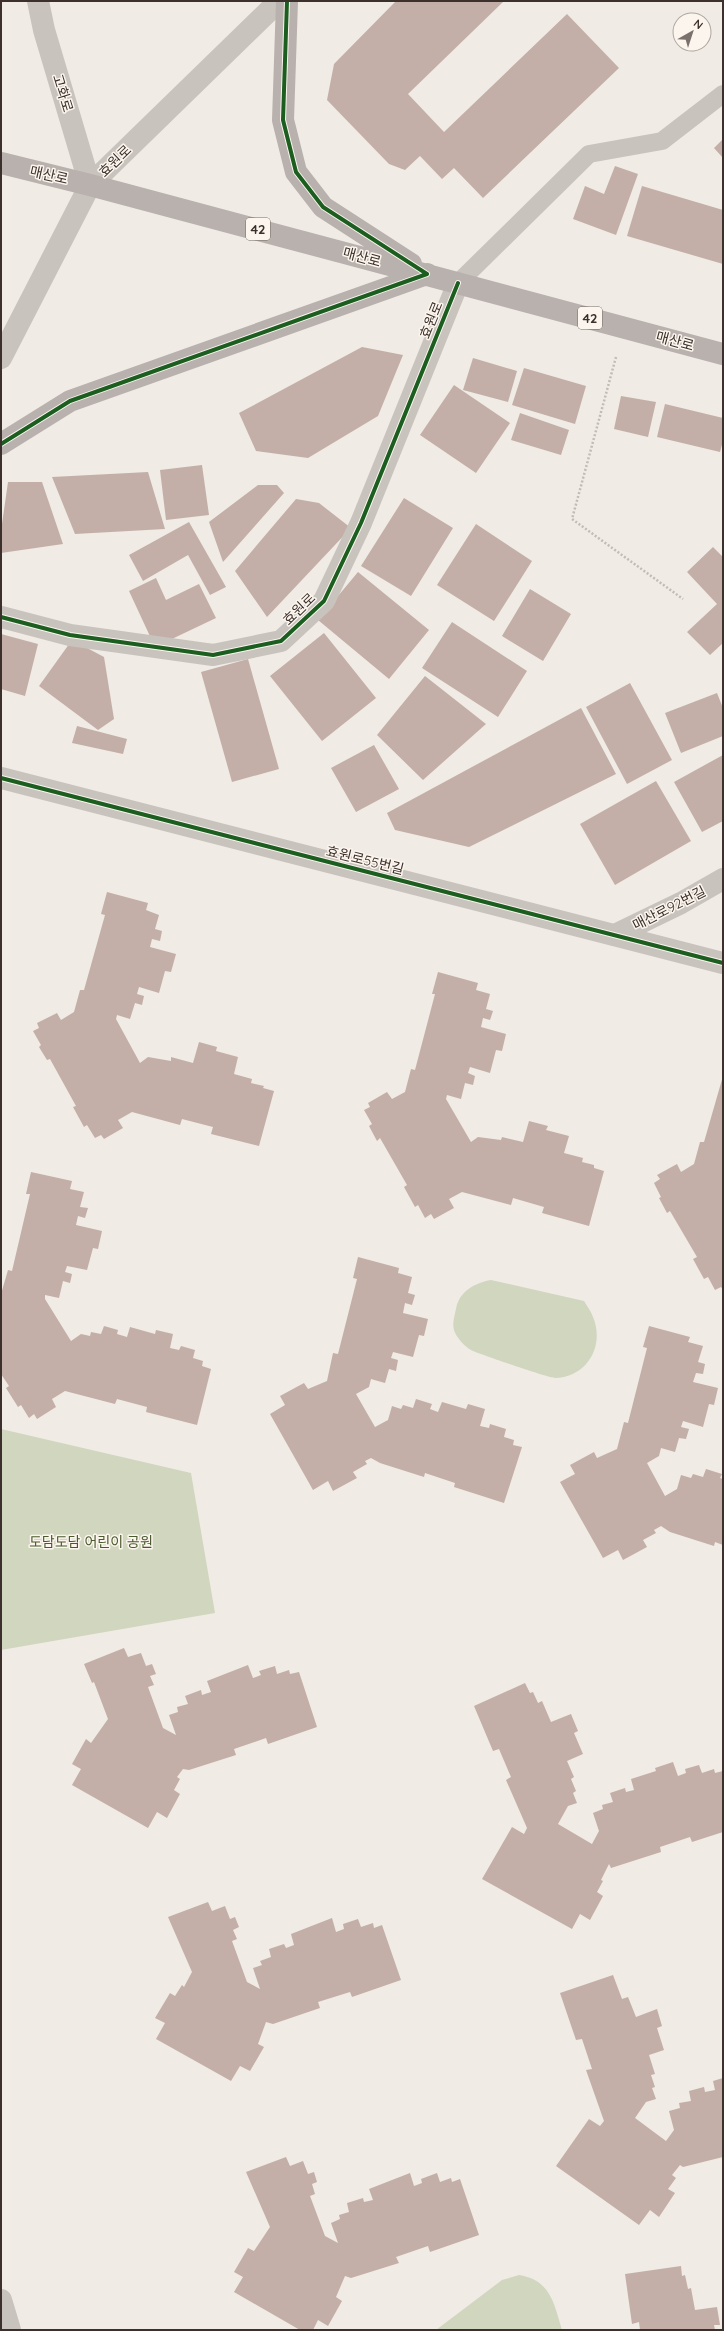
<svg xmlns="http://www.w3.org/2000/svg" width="724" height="2331" viewBox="0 0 724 2331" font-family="Quicksand,'Noto Sans KR',sans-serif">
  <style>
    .green { fill: #d1d6bf }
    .building { fill: #c3afa7 }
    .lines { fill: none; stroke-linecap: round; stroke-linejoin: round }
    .path { stroke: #c2bbb6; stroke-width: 2.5; stroke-dasharray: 2 2; stroke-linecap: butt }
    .service { stroke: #c9c3be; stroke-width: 18 }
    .minor { stroke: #c9c3be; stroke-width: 22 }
    .tertiary { stroke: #c9c3be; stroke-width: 22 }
    .primary { stroke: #b8b1ad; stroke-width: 22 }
    .cycleway-casing { stroke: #fbf5ee; stroke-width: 6 }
    .cycleway { stroke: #1b5e20; stroke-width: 4 }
    .labels { text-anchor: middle; stroke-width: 3; stroke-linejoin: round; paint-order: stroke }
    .shield { fill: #fbf5ee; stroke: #756b66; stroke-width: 1 }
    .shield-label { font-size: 13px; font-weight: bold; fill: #3b302b }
    .street-label { font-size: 14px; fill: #3b302b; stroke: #fbf5ee }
    .park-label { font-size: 14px; fill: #4a5a2e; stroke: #fbf5ee }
  </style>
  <rect width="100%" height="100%" fill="#f0ebe5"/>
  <path class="green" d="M491 1280 584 1301C587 1306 591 1311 593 1317 605 1346 587 1377 555 1378 549 1378 479 1354 471 1350 465 1347 456 1337 454 1330 452 1324 455 1314 456 1309 459 1291 475 1283 491 1280Z
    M1 1429 191 1473 215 1613 1 1650Z
    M519 2275C551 2280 554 2304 562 2330H436L502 2280Z"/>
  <path class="building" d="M396 1H504L408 94 444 132 567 14 619 68 483 198 454 168 442 179 420 156 405 170 389 164 327 100 334 64Z
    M723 139V158L714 148Z
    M615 166 638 174 616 235 573 219 585 186 604 194Z
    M642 186 723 210V264L627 236Z
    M362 347 403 355 378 416 308 458 256 451 239 413Z
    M473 358 517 371 508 402 463 390Z
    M524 368 586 386 575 424 512 405Z
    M454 385 510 423 476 473 420 435Z
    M621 396 656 402 648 437 614 429Z
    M665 404 723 418V441L720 452 657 437Z
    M520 413 569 430 561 455 511 440Z
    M202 465 209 515 166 520 160 470Z
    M148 472 165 529 75 534 52 477Z
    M8 482H42L63 544 1 553V531Z
    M258 485H277L284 493 223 562 209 522Z
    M404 498 453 528 411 596 361 566Z
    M296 499 319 503 351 528 267 617 235 571Z
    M189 522 226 587 210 595 188 555 143 581 129 555Z
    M476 524 532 561 494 621 437 585Z
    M713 547 723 557V643L710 655 687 632 717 604 687 572Z
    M358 572 429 630 389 679 318 620Z
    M156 578 166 600 199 584 216 618 155 647 129 591Z
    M530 589 571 614 543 661 502 636Z
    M452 622 527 671 498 717 422 668Z
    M324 633 376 698 322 741 270 676Z
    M1 634 38 644 25 696 1 689Z
    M72 640 104 657 114 719 98 730 39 686Z
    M248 659 279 769 232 782 201 672Z
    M425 676 486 724 423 780 377 735Z
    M630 683 672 760 627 784 586 707Z
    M717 693 723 708V736L681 753 665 713Z
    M581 708 616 774 469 847 395 830 387 813Z
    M77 726 127 739 123 754 72 743Z
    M374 745 399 789 356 812 331 768Z
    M723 755V821L702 832 674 782Z
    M656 781 691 841 615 885 580 824Z
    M107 892 148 903 146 910 159 915 155 929 162 931 160 941 152 939 150 947 176 954 171 972 165 971 159 993 139 987 137 994 144 996 142 1005 135 1003 130 1019 117 1015 116 1019 140 1063 148 1057 171 1061V1057L193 1063 199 1042 217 1047 216 1051 238 1057 234 1074 252 1079 251 1083 264 1086 263 1088 274 1091 259 1146 211 1134 213 1127 182 1119 180 1125 132 1112 118 1120 123 1128 104 1139 101 1135 95 1138 87 1125 84 1127 73 1107 76 1106 50 1059 47 1060 39 1047 41 1045 33 1031 39 1028 37 1023 57 1013 61 1020 74 1012 80 990H84L105 915 101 914Z
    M438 972 478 983 476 990 490 994 486 1009 493 1011 490 1020 483 1018 481 1027 506 1034 502 1051 496 1050 490 1073 470 1067 468 1073 475 1076 473 1085 465 1083 461 1099 447 1095 446 1099 471 1142 478 1137 501 1140 502 1137 523 1142 529 1121 548 1126 546 1130 569 1136 564 1153 583 1158 582 1162 594 1165V1168L604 1171 589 1226 542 1213 544 1207 513 1198 511 1205 462 1192 449 1199 454 1208 434 1219 431 1214 425 1218 418 1205 415 1207 404 1187 407 1185 380 1138 377 1141 369 1126 372 1124 364 1110 370 1107 368 1103 387 1092 392 1099 405 1092 411 1069 415 1070 435 994H432Z
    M723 1076V1290L721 1287 715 1290 708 1277 704 1279 693 1259 697 1257 670 1211 667 1213 659 1198 661 1197 654 1183 660 1179 657 1175 677 1164 681 1172 694 1164 700 1142H704Z
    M31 1172 72 1181 70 1189 84 1192 80 1207 88 1208 85 1218 78 1216 76 1225 102 1231 98 1249 93 1248 87 1270 67 1266 65 1272 72 1274 70 1283 63 1281 59 1298 45 1295V1299L71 1341 81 1334 90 1336 91 1332 101 1334 104 1326 118 1330 117 1334 127 1337 130 1327 155 1334 156 1330 173 1334 170 1348 179 1350 181 1346 195 1350 193 1358 203 1361 202 1366 211 1369 197 1425 146 1412 147 1407 117 1399 115 1404 65 1391 52 1399 56 1407 37 1419 34 1414 29 1418 21 1405 18 1407 6 1388 9 1386 1 1374V1294L8 1270 12 1271 30 1194H26Z
    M358 1257 399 1268 398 1273 412 1277 408 1293 415 1295 412 1305 405 1303 403 1313 428 1319 424 1336 419 1335 413 1357 393 1352 391 1358 398 1360 396 1371 389 1369 385 1383 371 1379 369 1387 356 1394 375 1427 388 1420 392 1406 401 1409 403 1405 413 1408 416 1399 432 1404 430 1409 438 1412 442 1402 466 1409 468 1404 485 1409 480 1426 489 1428 490 1424 506 1429 504 1437 514 1440 513 1445 522 1447 504 1503 454 1487 455 1483 425 1473 424 1477 380 1463 371 1458 365 1461 367 1464 353 1472 357 1478 333 1491 328 1481 313 1490 270 1414 285 1405 280 1396 304 1383 308 1389 327 1381 333 1353 338 1354 357 1279 353 1278Z
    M649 1326 690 1337 688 1342 703 1346 698 1362 705 1364 703 1374 696 1373 693 1382 718 1388 714 1405 709 1404 703 1427 683 1421 681 1427 689 1429 686 1439 679 1438 675 1452 661 1448 659 1456 647 1463 665 1496 677 1489 681 1475 691 1478 693 1474 703 1477 706 1469 722 1474 720 1478 723 1479V1545L715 1542 714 1546 670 1532 661 1526 654 1530 656 1533 643 1540 647 1547 623 1560 618 1550 603 1558 560 1482 575 1474 570 1465 594 1452 597 1458 617 1449 624 1422 628 1423 647 1348 643 1347Z
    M124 1648 128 1657 141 1653 146 1666 152 1664 156 1674 150 1676 154 1685 148 1687 163 1728 176 1735 169 1715 178 1712 177 1707 188 1704 185 1696 201 1690 202 1695 211 1692 207 1681 248 1665 253 1678 261 1675 259 1671 275 1666 277 1674 289 1670 290 1674 299 1672 317 1727 268 1744 266 1738 234 1749 236 1755 189 1770 183 1769 177 1777 180 1779 174 1790 180 1794 167 1818 157 1812 148 1828 72 1785 81 1769 72 1764 86 1739 91 1743 108 1719 94 1682 92 1683 84 1664Z
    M525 1683 530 1693 533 1692 538 1703 542 1701 551 1722 571 1714 578 1731 574 1733 583 1754 567 1761 574 1777 571 1779 576 1791 573 1793 577 1803 568 1806 558 1824 592 1844 599 1831 593 1813 603 1809 602 1805 613 1802 610 1793 625 1788 626 1792 634 1790 631 1779 656 1771 655 1768 673 1762 678 1776 686 1773 685 1769 699 1765 702 1773 714 1769 715 1773 723 1771V1832L692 1842 690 1837 660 1847 661 1852 611 1868 609 1864 601 1880 603 1881 597 1892 603 1896 590 1920 580 1914 572 1929 482 1879 512 1827 524 1834 527 1828 506 1780 511 1777 499 1749 493 1751 474 1706Z
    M208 1902 212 1911 225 1906 230 1919 235 1917 239 1927 233 1930 237 1939 232 1941 247 1982 260 1989 253 1968 262 1965 260 1961 271 1957 269 1949 284 1944 286 1948 294 1945 291 1934 332 1918 336 1932 344 1929 343 1924 358 1919 361 1927 373 1923 374 1928 382 1925 401 1980 352 1997 350 1992 318 2002 320 2008 273 2024 266 2022 258 2044 264 2047 250 2071 240 2066 231 2081 156 2039 165 2023 155 2018 170 1993 175 1996 182 1985 184 1987 192 1972 168 1917Z
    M613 1975 622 1999 628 1997 636 2017 657 2009 662 2026 657 2028 664 2050 649 2055 655 2074 651 2075 655 2087 652 2088 656 2099 646 2102 635 2118 666 2141 674 2130 669 2111 680 2108 679 2103 691 2101 689 2091 704 2087 705 2092 715 2090 713 2081 723 2078V2157L683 2167 680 2165 672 2175 676 2178 668 2189 675 2193 659 2217 650 2210 639 2225 556 2166 589 2119 600 2126 604 2121 586 2070 592 2069 582 2039 576 2040 560 1993Z
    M286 2157 290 2166 303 2161 308 2174 314 2172 317 2182 312 2184 315 2194 310 2196 325 2236 338 2243 331 2223 340 2219 339 2215 349 2212 347 2203 363 2198 364 2202 373 2200 369 2189 410 2173 414 2186 422 2183 421 2179 437 2173 440 2182 451 2178 452 2182 460 2179 479 2235 430 2252 428 2246 396 2257 399 2263 351 2278 345 2276 336 2297 342 2301 328 2326 318 2320 313 2330H300L234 2292 243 2277 234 2272 248 2248 254 2251 270 2227 246 2172Z
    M681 2266 682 2276 685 2275 688 2289 691 2288 695 2310 717 2307 720 2325H714L715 2330H640L639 2322 632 2324 625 2274Z"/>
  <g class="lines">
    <path class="path" d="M616 357 572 519 683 599"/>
    <path class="service" d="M458 283 589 154 662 141 723 94"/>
    <path class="minor" d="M1 617 70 635 213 655 281 641 324 601 361 523 458 283
      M615 935 681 903 723 879"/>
    <path class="tertiary" d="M38 1 44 30 90 185
      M1 358 90 185 279 1
      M1 778 723 963
      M1 2300 10 2330"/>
    <path class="primary" d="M287 1 283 120 296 172 323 207 411 264
      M1 163 90 185 723 354
      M1 444 70 401 427 274"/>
    <defs>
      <path id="cycleway" d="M287 1 283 120 296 172 323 207 427 274
        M1 444 70 401 427 274
        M1 617 70 635 213 655 281 641 324 601 361 523 458 283
        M1 778 723 963"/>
    </defs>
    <use href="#cycleway" class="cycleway-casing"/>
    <use href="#cycleway" class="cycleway"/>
  </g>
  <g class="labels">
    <g class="shield">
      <rect x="246" y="218" width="24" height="22" rx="3"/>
      <rect x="578" y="307" width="24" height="22" rx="3"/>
    </g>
    <g class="shield-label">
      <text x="258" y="234">42</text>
      <text x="590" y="323">42</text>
    </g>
    <g class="street-label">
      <text transform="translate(63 93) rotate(73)" y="5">고화로</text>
      <text transform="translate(115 161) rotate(-44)" y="5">효원로</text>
      <text transform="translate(49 175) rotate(13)" y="5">매산로</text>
      <text transform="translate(362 257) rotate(15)" y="5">매산로</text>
      <text transform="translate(431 320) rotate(-68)" y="5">효원로</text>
      <text transform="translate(675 341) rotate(15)" y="5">매산로</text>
      <text transform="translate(299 609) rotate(-44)" y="5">효원로</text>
      <text transform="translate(365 860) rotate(14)" y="5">효원로55번길</text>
      <text transform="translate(669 908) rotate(-27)" y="5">매산로92번길</text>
    </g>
    <g class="park-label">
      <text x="91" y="1547">도담도담 어린이 공원</text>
    </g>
  </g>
  <rect width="724" height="2331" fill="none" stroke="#3b302b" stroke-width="4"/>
  <g transform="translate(692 32) rotate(39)"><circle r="19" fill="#fbf5ee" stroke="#aea6a0"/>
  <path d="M0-3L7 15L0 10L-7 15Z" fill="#7a716c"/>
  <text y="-6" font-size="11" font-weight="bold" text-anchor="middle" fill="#3b302b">N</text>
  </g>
</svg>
